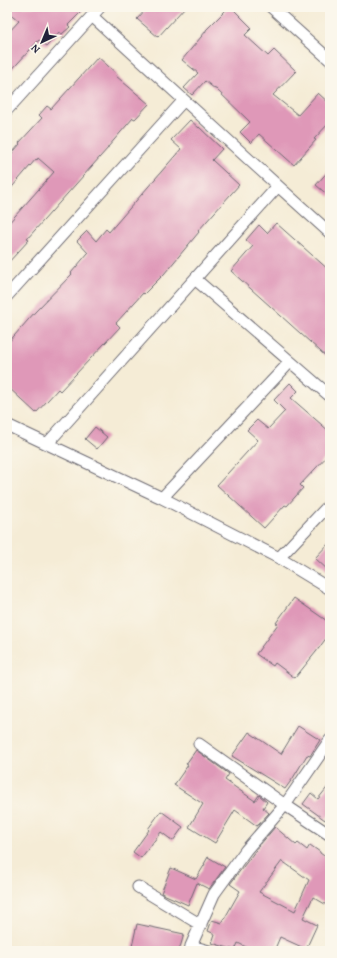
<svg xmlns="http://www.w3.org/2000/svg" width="337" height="958" viewBox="0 0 337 958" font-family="'Gentium Book Plus',serif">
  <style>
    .building { fill: #df98b8; fill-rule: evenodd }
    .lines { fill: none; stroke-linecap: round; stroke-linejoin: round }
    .minor-casing { stroke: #6c6971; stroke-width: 13 }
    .minor { stroke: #fff; stroke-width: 11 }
  </style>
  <rect width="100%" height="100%" fill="#fbf7ec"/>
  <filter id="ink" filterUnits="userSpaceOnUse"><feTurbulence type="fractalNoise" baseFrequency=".025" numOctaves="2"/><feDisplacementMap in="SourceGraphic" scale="8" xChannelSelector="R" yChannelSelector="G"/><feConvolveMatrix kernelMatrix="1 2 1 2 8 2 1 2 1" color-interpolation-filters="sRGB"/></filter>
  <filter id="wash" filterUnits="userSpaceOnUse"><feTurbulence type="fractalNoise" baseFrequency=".012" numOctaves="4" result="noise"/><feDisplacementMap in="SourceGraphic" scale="16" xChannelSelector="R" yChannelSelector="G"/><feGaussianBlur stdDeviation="0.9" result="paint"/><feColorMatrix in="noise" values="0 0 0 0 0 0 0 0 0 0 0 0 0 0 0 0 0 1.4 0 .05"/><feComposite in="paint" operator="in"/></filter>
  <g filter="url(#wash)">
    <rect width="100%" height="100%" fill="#f5ecd6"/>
    <g id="blocks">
      <path class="building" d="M7 7H86L68 25 70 27 62 34 59 32 47 46 39 40 7 75V34L19 21 7 11Z
        M148 7H185L158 37 137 19Z
        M229 7H231L252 28 245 35 268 56 274 50 296 71 273 95 298 115 318 93 330 104V122L314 139 316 140 294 165 259 134 251 143 240 132 250 122 216 89H215L205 81 192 95 184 88 198 73 182 60 206 31V30Z
        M98 57 117 74 116 76 149 104 135 119 133 118 108 147V148L27 239 29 240 7 264V225L54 172 38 158 37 160 36 159 7 193V159L20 144 19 143 42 118 39 115 47 106 51 109Z
        M190 120 199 128V127L222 149 212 160 239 185 198 231 199 232 164 274 144 294 143 293 116 323 120 327 60 391 58 389 36 413 7 386V344L35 312 72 274 71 273 88 253 77 241 87 231 96 241 106 229 109 232 181 149 171 140Z
        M330 169V197L316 185Z
        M276 223 330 271V360L231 271 253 246 246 240 259 225 267 233Z
        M290 383 298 391 291 398 330 432V453L300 485 303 488 287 506 285 505 264 528 217 485 258 440 247 430 257 420 268 429 285 411 274 400Z
        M95 427 107 437 97 449 85 439Z
        M330 542V572L315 558Z
        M294 598 330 623V633L316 652 295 678 275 663 273 666 256 654 278 624 276 623Z
        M298 726 320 740 310 756 307 755 293 778 285 789 232 756 249 732 281 754Z
        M196 750 229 774 225 780 255 801 259 795 267 802 263 808 269 813 257 826 235 810 215 843 189 827 203 804 174 785 188 765 186 764Z
        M330 784V814L325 820 303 804 311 793 318 799Z
        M161 811 183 827 173 841 161 832 141 858 133 852 149 830 148 829Z
        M275 827 296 845 298 843 307 850 310 845 320 852V853L330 860V907L313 897 303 918 317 925 306 949 280 937 274 951H254L238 943 235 950 212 943 215 934 208 931 212 920 222 923 240 891 230 884 259 846ZM282 861 309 880 295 911 259 892Z
        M208 857 225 867 209 889 197 883 188 905 161 893 171 868 196 879 205 864H204Z
        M137 924 184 934 179 951H131Z"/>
    </g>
  </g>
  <g filter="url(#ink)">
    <use href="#blocks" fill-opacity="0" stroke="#6c6971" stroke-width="1"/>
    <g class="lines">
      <defs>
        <path id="minor" d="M271 7 330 60
          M92 16 278 186 330 233
          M7 110 100 7
          M195 279 330 396
          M7 296 184 100
          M7 425 162 498 279 558 330 589
          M47 444 278 186
          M162 498 290 362
          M279 558 330 504
          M199 744 285 805 330 835
          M138 887 201 925
          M191 946 209 951
          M190 951 191 946 214 894 246 850 285 805 330 740"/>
      </defs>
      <use href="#minor" class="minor-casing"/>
      <use href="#minor" class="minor"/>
    </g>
  </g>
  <rect width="337" height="958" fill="none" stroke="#fbf7ec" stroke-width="24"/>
  <g transform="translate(42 42) rotate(224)" stroke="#fbf7ec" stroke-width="3" paint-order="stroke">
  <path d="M0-3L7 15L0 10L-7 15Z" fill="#22223b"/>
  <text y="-6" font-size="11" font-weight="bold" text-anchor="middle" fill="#22223b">N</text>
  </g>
</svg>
